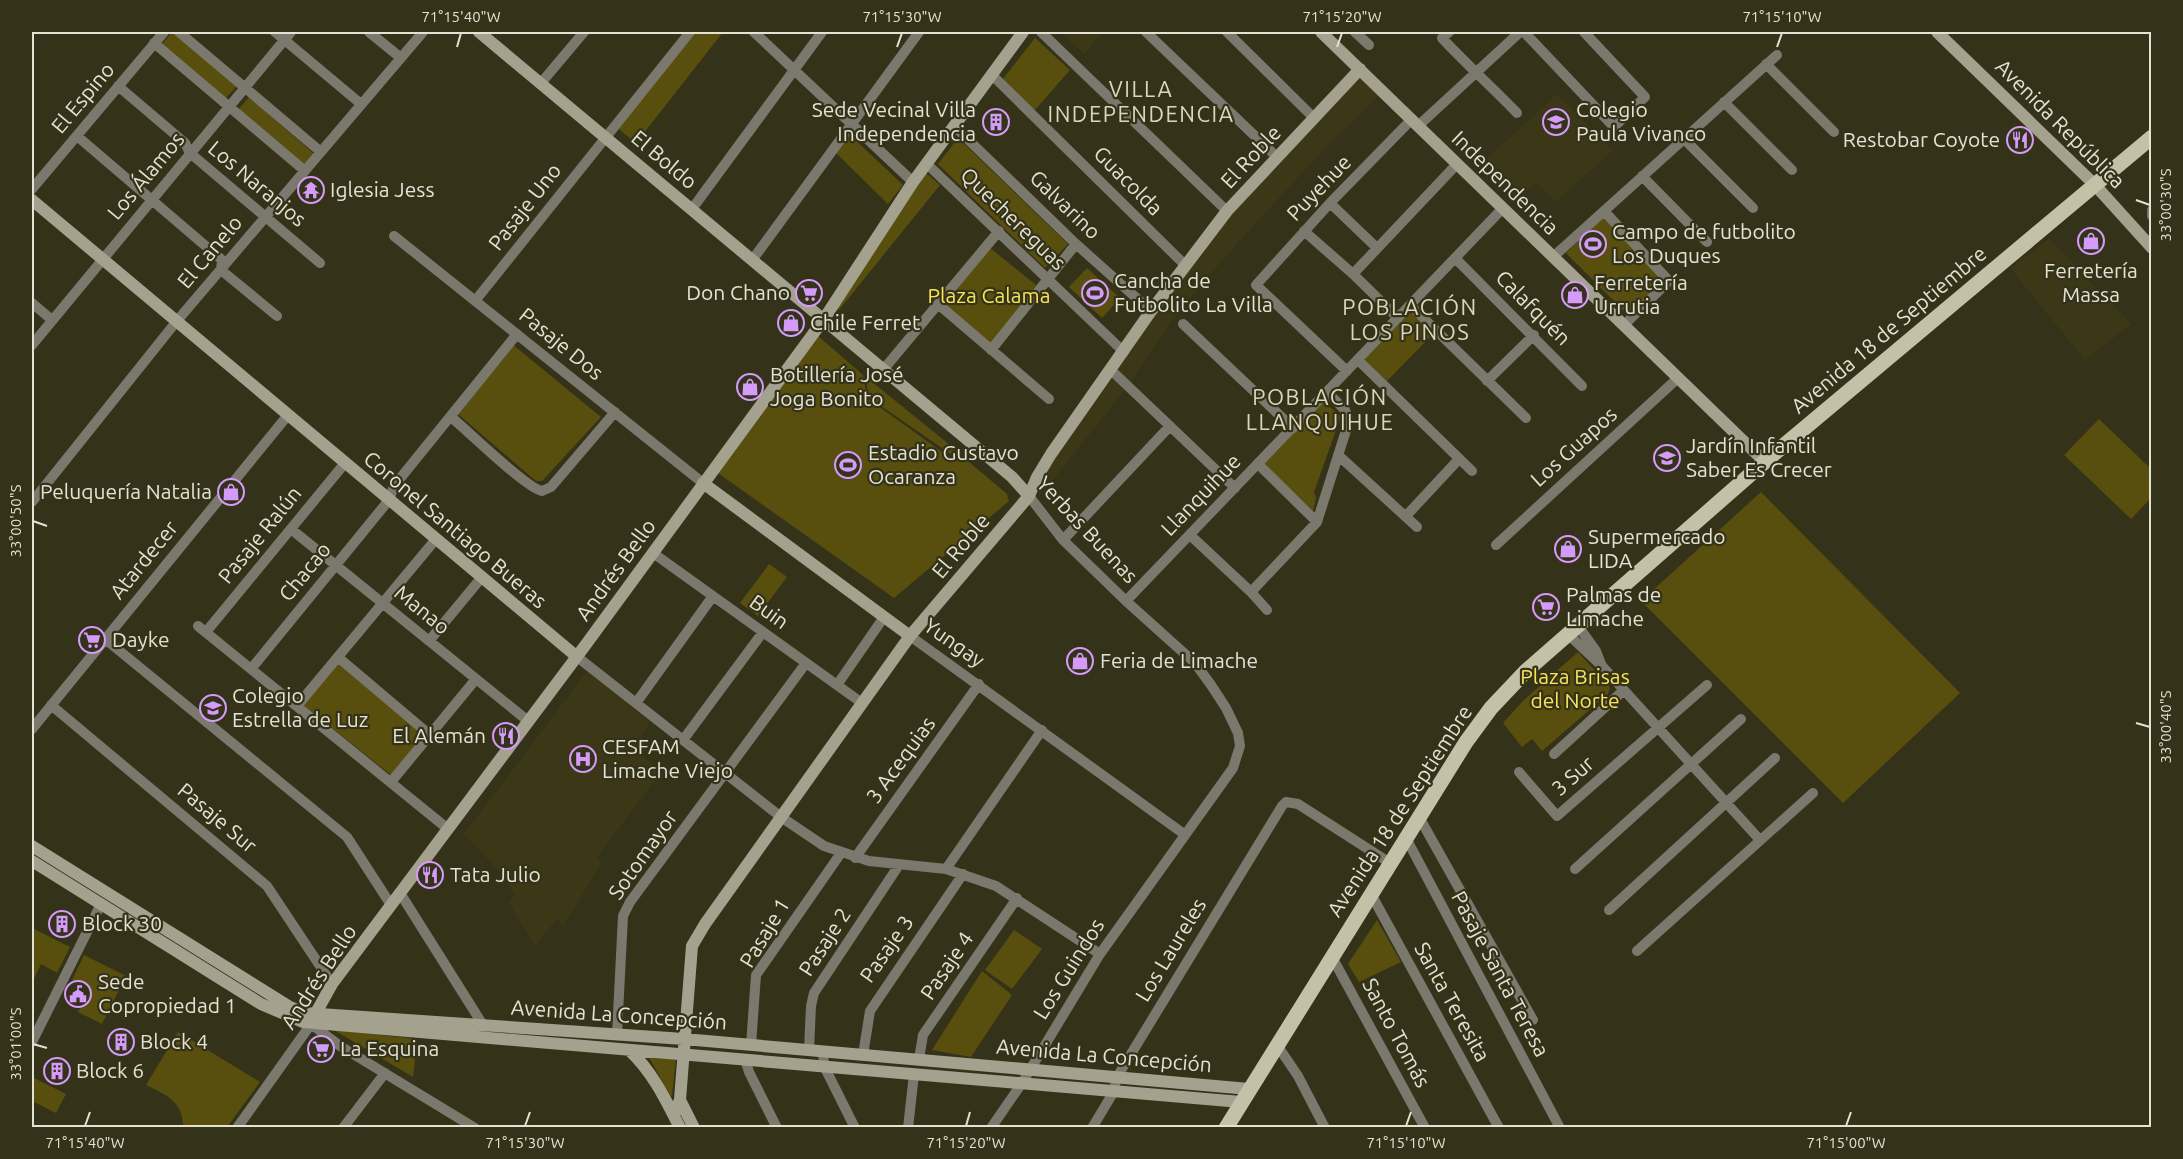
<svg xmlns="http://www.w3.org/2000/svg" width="2183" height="1159" viewBox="0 0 2183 1159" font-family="Ubuntu,sans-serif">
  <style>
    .built { fill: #3c3717 }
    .green { fill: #584f0e }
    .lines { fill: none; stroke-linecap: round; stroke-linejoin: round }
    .street { stroke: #7b796e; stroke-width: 10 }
    .secondary { stroke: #a4a28f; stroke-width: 12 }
    .primary { stroke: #c4c1a9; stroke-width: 15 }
    .ticks { fill: none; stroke: #e3e2d3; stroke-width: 2 }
    .labels { text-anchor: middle; stroke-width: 4.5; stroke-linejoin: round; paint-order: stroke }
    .street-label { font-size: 21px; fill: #e3e2d3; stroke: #35321a }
    .poi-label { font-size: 21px; fill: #e3e2d3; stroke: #35321a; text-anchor: start }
    .park-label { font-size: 21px; fill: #f8e459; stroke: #35321a }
    .neighbourhood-label { font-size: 22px; letter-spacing: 1.5px; fill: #dad7ba; stroke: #35321a }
    .neatline { fill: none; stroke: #e3e2d3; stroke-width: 2 }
    .ticks-label { font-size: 15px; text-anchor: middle; fill: #e3e2d3 }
  </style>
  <rect width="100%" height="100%" fill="#35321a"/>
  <path class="built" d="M1061 32H1103L1084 54Z
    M1359 74 1379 95 1325 148 1225 257 1176 315 1129 385 1040 496 1037 488 1046 472 1156 310 1231 216Z
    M1557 94 1613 150 1556 202 1536 183 1518 199 1481 164Z
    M2049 239 2131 324 2085 360 2010 268Z
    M592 673 650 722 633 751 663 770 597 857 602 863 563 926 557 918 535 947 508 901 515 896 498 870 464 834 585 674Z"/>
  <path class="green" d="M172 32H177L238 85 225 99 162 44Z
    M692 32H723L636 143 616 127Z
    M1035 38 1070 70 1034 111 1002 80Z
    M249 97 313 153 301 168 237 111Z
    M849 134 903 185 888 204 836 153Z
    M958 138 1068 244 1045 268 938 164Z
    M926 173 940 185 839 310 834 305Z
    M1604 216 1665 280 1628 315 1566 253Z
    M990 248 1036 285 991 344 944 305Z
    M1087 268 1120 298 1102 318 1069 287Z
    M1408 311 1433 334 1387 381 1363 358Z
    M818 336 863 375 867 398 949 457H963L1007 494 1009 501 894 598 718 473Z
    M512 344 601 417 542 481H536L458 414Z
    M866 377 961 454 952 455 868 397Z
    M1320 399 1341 416 1314 492 1316 498 1313 511 1260 460Z
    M2099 419 2151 469V498L2131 519 2064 455Z
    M1761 492 1960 693 1843 803 1641 601Z
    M769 564 787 577 758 616 740 603Z
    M1578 652 1610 687 1608 694 1542 751 1532 739 1522 747 1503 723 1524 700Z
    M338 663 424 735 391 775 302 704Z
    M1377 920 1401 962 1359 982 1348 964Z
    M32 928 70 947 57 973 41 964 32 983Z
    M1014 930 1042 949 1012 989 985 970Z
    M84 955 126 976 102 1024 78 1012 90 989 72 980Z
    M982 971 1012 995 971 1057 932 1050Z
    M334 1030 417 1039 413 1077Z
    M178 1032 260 1082 227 1127H183C183 1101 166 1095 146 1085Z
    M647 1054 676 1057 672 1096 670 1095Z
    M32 1077 66 1094 56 1113 32 1101Z"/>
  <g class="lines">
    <path class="street" d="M179 32 321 152
      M275 32 361 104
      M369 32 401 58
      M754 32 913 182
      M1041 32 1227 211
      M1146 32 1277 157
      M1227 32 1314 118
      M1355 32 1369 45
      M1449 32 1442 38C1466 64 1492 87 1517 113
      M1524 32 1614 127 1645 97 1584 32
      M154 43 305 171
      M1766 64 1834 132
      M992 75 1185 265
      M541 83 584 32
      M118 86 185 143 190 153 320 263
      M1724 102 1792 170
      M954 126 1076 244 1151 311
      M1418 126 1520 32
      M77 136 222 260 221 270 277 316
      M1683 138 1753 208
      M927 164 1124 352
      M1642 176 1707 242
      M32 189 164 32
      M1330 203 1377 248
      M692 209 822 32
      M2152 210V216
      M1604 211 1669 281 1624 325
      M1304 231 1353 274 1398 318
      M394 236 703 483
      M1553 257 1777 55
      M1455 258 1582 386
      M753 259 919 32
      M1353 274 1457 164
      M475 301 690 32
      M32 303 52 320
      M939 305 1049 399
      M1410 305 1526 418
      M1183 324 1293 428
      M32 345 291 32
      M991 350 1076 244
      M1358 360 1472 471
      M883 370 999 231
      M1111 370 1235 488
      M1347 371 1256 285 1330 203 1412 119
      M1487 381 1534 335
      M451 417C467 430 527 489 542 491L551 487 615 412
      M1338 455 1417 527
      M1258 464 1317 522
      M32 502 176 322 423 32
      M1406 516 1459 459
      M291 529 528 721
      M1190 535 1251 592 1267 610
      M1063 540 1170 426
      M1496 545 1678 378
      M653 553 862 703
      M1251 592 1317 522 1349 421 1345 410 1327 392
      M1126 601 1503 208
      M198 626 448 829
      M1578 626 1596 651 1601 664
      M206 632 345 463
      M1569 635 1603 667 1760 840
      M910 636 1184 834
      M105 639 347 837 391 905
      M429 641 482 577
      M576 656 781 817 824 846 869 861 946 869 996 886 1100 954
      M339 658 430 735
      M251 669 389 500 394 486 517 334
      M837 685 884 617
      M636 703 713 596
      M51 705 267 886 332 984
      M297 706 436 539
      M32 729 288 415
      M683 740 763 632
      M1554 754 1624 690
      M1519 772 1557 816 1707 685
      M391 782 476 679
      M1419 817 1533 1020
      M1406 838 1560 1128
      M855 858 979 684
      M946 869 1042 730
      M1575 869 1741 719
      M400 893 483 1025
      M1371 894 1499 1128
      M1609 910 1775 758
      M1637 951 1813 793
      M1332 957 1425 1128
      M617 1034 623 916 630 902 806 663
      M32 1042 101 904
      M751 1045 756 975 841 853
      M1277 1045 1298 1076 1325 1128
      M809 1050 811 1006 814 993 899 865
      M823 1051 824 1066 855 1128
      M863 1055 870 1011 963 874
      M745 1059 749 1072 777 1128
      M919 1059 923 1035 1017 898
      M237 1128 311 1024 340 1046 475 1128
      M343 1128 385 1073
      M908 1128 914 1074
      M991 1128 1022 1083 1100 954 1233 768 1240 746 1238 733 1226 708 1211 685 1195 663 1126 601 1063 540 1029 496
      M1092 1128 1113 1093 1117 1077 1282 806 1286 802 1298 804 1390 863"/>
    <path class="secondary" d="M479 32 1012 477 1029 496
      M1321 32 1765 462
      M1937 32 2095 185 2152 248
      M32 200 576 656
      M703 483 910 636
      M32 846 290 1007 305 1013 684 1039 1249 1089
      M32 861 261 1004 303 1022 1241 1102
      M312 1020 332 984 587 643 824 319 913 182 1023 32
      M629 1050C652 1071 666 1100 680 1128
      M680 1100 694 1128
      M674 1114 680 1100 692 946 705 924 910 636 1029 496 1037 477 1051 454 1151 311 1227 211 1360 69"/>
    <path class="primary" d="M1226 1128 1466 742 1491 708 1526 671 1776 452 2152 137"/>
  </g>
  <path class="ticks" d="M457 47 461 33M897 47 902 33M1337 47 1342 33M1777 47 1782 33M2136 200 2150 205M33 521 47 526M2136 723 2150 727M33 1044 47 1048M85 1126 90 1112M525 1126 530 1112M966 1126 970 1112M1406 1126 1411 1112M1846 1126 1851 1112"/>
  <defs>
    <symbol id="building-ring" viewBox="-11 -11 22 22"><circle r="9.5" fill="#35321a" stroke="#d59bfa" stroke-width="1.5"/><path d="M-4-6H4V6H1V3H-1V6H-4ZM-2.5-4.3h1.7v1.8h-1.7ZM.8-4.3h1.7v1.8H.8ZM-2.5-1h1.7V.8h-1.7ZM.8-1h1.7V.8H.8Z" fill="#d59bfa"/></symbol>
    <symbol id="school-ring" viewBox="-11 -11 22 22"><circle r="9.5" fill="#35321a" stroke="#d59bfa" stroke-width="1.5"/><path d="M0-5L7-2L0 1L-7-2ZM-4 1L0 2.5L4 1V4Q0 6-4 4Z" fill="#d59bfa"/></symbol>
    <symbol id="restaurant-ring" viewBox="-11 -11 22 22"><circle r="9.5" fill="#35321a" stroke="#d59bfa" stroke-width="1.5"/><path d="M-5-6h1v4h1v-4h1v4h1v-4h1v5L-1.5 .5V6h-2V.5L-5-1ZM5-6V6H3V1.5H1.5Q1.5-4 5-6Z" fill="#d59bfa"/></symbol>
    <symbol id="temple-ring" viewBox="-11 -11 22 22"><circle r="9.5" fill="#35321a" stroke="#d59bfa" stroke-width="1.5"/><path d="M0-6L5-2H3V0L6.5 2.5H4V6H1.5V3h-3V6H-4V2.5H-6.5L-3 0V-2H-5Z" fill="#d59bfa"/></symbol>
    <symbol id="shop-ring" viewBox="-11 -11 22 22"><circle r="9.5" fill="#35321a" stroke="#d59bfa" stroke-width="1.5"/><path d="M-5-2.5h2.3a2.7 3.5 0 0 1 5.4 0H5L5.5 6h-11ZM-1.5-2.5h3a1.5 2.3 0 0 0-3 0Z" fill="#d59bfa"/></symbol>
    <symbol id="stadium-ring" viewBox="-11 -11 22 22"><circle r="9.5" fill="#35321a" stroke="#d59bfa" stroke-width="1.5"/><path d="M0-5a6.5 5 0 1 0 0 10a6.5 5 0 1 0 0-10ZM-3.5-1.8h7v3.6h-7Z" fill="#d59bfa"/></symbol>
    <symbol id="supermarket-ring" viewBox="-11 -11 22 22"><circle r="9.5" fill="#35321a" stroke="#d59bfa" stroke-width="1.5"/><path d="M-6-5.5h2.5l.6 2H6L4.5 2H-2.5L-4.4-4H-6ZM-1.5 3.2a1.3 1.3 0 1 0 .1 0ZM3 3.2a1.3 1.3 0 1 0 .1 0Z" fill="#d59bfa"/></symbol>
    <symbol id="hospital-ring" viewBox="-11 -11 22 22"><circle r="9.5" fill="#35321a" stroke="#d59bfa" stroke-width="1.5"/><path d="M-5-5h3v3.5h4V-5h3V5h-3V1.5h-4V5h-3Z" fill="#d59bfa"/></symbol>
    <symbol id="civic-ring" viewBox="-11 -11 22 22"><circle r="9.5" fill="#35321a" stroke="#d59bfa" stroke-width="1.5"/><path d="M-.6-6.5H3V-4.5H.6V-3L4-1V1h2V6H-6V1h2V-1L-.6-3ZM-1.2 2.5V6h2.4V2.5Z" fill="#d59bfa"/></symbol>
  </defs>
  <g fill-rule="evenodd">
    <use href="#building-ring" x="981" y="107" width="30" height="30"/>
    <use href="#school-ring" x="1541" y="107" width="30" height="30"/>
    <use href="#restaurant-ring" x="2005" y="125" width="30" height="30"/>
    <use href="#temple-ring" x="296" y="175" width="30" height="30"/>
    <use href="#shop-ring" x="2076" y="226" width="30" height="30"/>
    <use href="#stadium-ring" x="1578" y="229" width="30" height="30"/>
    <use href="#supermarket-ring" x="794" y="278" width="30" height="30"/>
    <use href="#stadium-ring" x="1080" y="278" width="30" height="30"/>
    <use href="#shop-ring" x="1560" y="280" width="30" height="30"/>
    <use href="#shop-ring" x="776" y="308" width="30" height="30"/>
    <use href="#shop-ring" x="735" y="372" width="30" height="30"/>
    <use href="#school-ring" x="1652" y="443" width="30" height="30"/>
    <use href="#stadium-ring" x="833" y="450" width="30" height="30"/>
    <use href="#shop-ring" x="216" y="477" width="30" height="30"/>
    <use href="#shop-ring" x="1553" y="534" width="30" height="30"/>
    <use href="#supermarket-ring" x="1531" y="592" width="30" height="30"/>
    <use href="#supermarket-ring" x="77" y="625" width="30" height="30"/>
    <use href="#shop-ring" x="1065" y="646" width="30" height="30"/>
    <use href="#school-ring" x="198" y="693" width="30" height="30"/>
    <use href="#restaurant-ring" x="491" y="721" width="30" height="30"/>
    <use href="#hospital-ring" x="568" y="744" width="30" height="30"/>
    <use href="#restaurant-ring" x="415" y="860" width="30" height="30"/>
    <use href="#building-ring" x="47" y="909" width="30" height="30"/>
    <use href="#civic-ring" x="63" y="979" width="30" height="30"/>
    <use href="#building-ring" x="106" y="1027" width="30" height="30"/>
    <use href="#supermarket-ring" x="306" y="1034" width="30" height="30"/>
    <use href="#building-ring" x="42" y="1056" width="30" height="30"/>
  </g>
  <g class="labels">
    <g class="street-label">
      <text transform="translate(83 98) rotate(-50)" y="7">El Espino</text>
      <text transform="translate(2060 124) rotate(45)" y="7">Avenida República</text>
      <text transform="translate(1251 157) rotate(-47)" y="7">El Roble</text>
      <text transform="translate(664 160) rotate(40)" y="7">El Boldo</text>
      <text transform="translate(146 176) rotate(-50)" y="7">Los Álamos</text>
      <text transform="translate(1128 181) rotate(45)" y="7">Guacolda</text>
      <text transform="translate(1505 183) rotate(44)" y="7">Independencia</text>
      <text transform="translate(257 184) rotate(40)" y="7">Los Naranjos</text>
      <text transform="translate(1319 188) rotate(-46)" y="7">Puyehue</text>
      <text transform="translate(1065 205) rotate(44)" y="7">Galvarino</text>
      <text transform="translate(525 207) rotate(-52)" y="7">Pasaje Uno</text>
      <text transform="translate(1013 219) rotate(44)" y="7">Quechereguas</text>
      <text transform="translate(210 252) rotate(-50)" y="7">El Canelo</text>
      <text transform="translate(1533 308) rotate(45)" y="7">Calafquén</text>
      <text transform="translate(1889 330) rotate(-40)" y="7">Avenida 18 de Septiembre</text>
      <text transform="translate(561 344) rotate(39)" y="7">Pasaje Dos</text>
      <text transform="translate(1574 447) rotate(-42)" y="7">Los Guapos</text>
      <text transform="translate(1201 495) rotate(-46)" y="7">Llanquihue</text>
      <text transform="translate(455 530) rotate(40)" y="7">Coronel Santiago Bueras</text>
      <text transform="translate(1087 530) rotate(47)" y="7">Yerbas Buenas</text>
      <text transform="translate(260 535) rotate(-51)" y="7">Pasaje Ralún</text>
      <text transform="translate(961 546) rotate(-50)" y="7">El Roble</text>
      <text transform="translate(144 560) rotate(-51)" y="7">Atardecer</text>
      <text transform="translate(616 570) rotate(-54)" y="7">Andrés Bello</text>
      <text transform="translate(305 572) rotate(-51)" y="7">Chacao</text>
      <text transform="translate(422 610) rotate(39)" y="7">Manao</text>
      <text transform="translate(769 612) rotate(36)" y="7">Buin</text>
      <text transform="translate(954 643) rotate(35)" y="7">Yungay</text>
      <text transform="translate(901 760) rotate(-54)" y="7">3 Acequias</text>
      <text transform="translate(1573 776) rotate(-41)" y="7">3 Sur</text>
      <text transform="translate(1400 811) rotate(-57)" y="7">Avenida 18 de Septiembre</text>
      <text transform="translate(217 818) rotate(40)" y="7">Pasaje Sur</text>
      <text transform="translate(643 855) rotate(-55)" y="7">Sotomayor</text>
      <text transform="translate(765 933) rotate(-59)" y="7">Pasaje 1</text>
      <text transform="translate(825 942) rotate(-57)" y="7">Pasaje 2</text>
      <text transform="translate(887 949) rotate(-55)" y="7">Pasaje 3</text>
      <text transform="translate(1171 950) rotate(-59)" y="7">Los Laureles</text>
      <text transform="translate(947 966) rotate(-56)" y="7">Pasaje 4</text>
      <text transform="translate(1069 969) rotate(-58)" y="7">Los Guindos</text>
      <text transform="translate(1500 974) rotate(62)" y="7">Pasaje Santa Teresa</text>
      <text transform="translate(319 977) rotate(-57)" y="7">Andrés Bello</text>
      <text transform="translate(1452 1002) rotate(61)" y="7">Santa Teresita</text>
      <text transform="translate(619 1015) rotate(4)" y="7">Avenida La Concepción</text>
      <text transform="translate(1396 1033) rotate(62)" y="7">Santo Tomás</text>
      <text transform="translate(1104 1056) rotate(5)" y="7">Avenida La Concepción</text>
    </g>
    <g class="poi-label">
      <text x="976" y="117" text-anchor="end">Sede Vecinal Villa<tspan x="976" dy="24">Independencia</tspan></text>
      <text x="1576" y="117">Colegio<tspan x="1576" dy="24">Paula Vivanco</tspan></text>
      <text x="2000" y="147" text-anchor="end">Restobar Coyote</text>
      <text x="330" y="197">Iglesia Jess</text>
      <text x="1612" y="239">Campo de futbolito<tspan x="1612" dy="24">Los Duques</tspan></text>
      <text x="2091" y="278" text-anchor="middle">Ferretería<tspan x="2091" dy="24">Massa</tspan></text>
      <text x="1114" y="288">Cancha de<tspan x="1114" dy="24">Futbolito La Villa</tspan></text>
      <text x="1594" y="290">Ferretería<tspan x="1594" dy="24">Urrutia</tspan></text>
      <text x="790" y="300" text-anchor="end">Don Chano</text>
      <text x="810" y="330">Chile Ferret</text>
      <text x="770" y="382">Botillería José<tspan x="770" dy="24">Joga Bonito</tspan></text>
      <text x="1686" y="453">Jardín Infantil<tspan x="1686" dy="24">Saber Es Crecer</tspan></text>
      <text x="868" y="460">Estadio Gustavo<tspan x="868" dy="24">Ocaranza</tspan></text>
      <text x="212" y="499" text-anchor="end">Peluquería Natalia</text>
      <text x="1588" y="544">Supermercado<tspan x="1588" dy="24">LIDA</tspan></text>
      <text x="1566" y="602">Palmas de<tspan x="1566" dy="24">Limache</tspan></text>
      <text x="112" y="647">Dayke</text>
      <text x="1100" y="668">Feria de Limache</text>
      <text x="232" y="703">Colegio<tspan x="232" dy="24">Estrella de Luz</tspan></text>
      <text x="486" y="743" text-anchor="end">El Alemán</text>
      <text x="602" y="754">CESFAM<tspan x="602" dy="24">Limache Viejo</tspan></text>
      <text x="450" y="882">Tata Julio</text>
      <text x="82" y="931">Block 30</text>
      <text x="98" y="989">Sede<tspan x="98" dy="24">Copropiedad 1</tspan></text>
      <text x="140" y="1049">Block 4</text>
      <text x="340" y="1056">La Esquina</text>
      <text x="76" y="1078">Block 6</text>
    </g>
    <g class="park-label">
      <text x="989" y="303">Plaza Calama</text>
      <text x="1575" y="684">Plaza Brisas<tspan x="1575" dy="24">del Norte</tspan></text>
    </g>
    <g class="neighbourhood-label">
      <text x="1141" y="97">VILLA<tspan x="1141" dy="25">INDEPENDENCIA</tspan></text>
      <text x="1410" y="315">POBLACIÓN<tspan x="1410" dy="25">LOS PINOS</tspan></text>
      <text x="1320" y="405">POBLACIÓN<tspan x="1320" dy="25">LLANQUIHUE</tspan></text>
    </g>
  </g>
  <rect width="2183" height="1159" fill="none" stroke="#35321a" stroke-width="66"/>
  <rect x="33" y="33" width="2117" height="1093" class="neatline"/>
  <g class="ticks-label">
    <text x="461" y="22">71°15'40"W</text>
    <text x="902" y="22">71°15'30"W</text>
    <text x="1342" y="22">71°15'20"W</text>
    <text x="1782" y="22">71°15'10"W</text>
    <text transform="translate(2166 205) rotate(-90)" y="5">33°00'30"S</text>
    <text transform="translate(16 521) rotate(-90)" y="5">33°00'50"S</text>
    <text transform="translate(2166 727) rotate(-90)" y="5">33°00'40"S</text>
    <text transform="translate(16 1044) rotate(-90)" y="5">33°01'00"S</text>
    <text x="85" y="1148">71°15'40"W</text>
    <text x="525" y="1148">71°15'30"W</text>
    <text x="966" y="1148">71°15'20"W</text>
    <text x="1406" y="1148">71°15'10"W</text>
    <text x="1846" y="1148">71°15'00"W</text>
  </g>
</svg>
